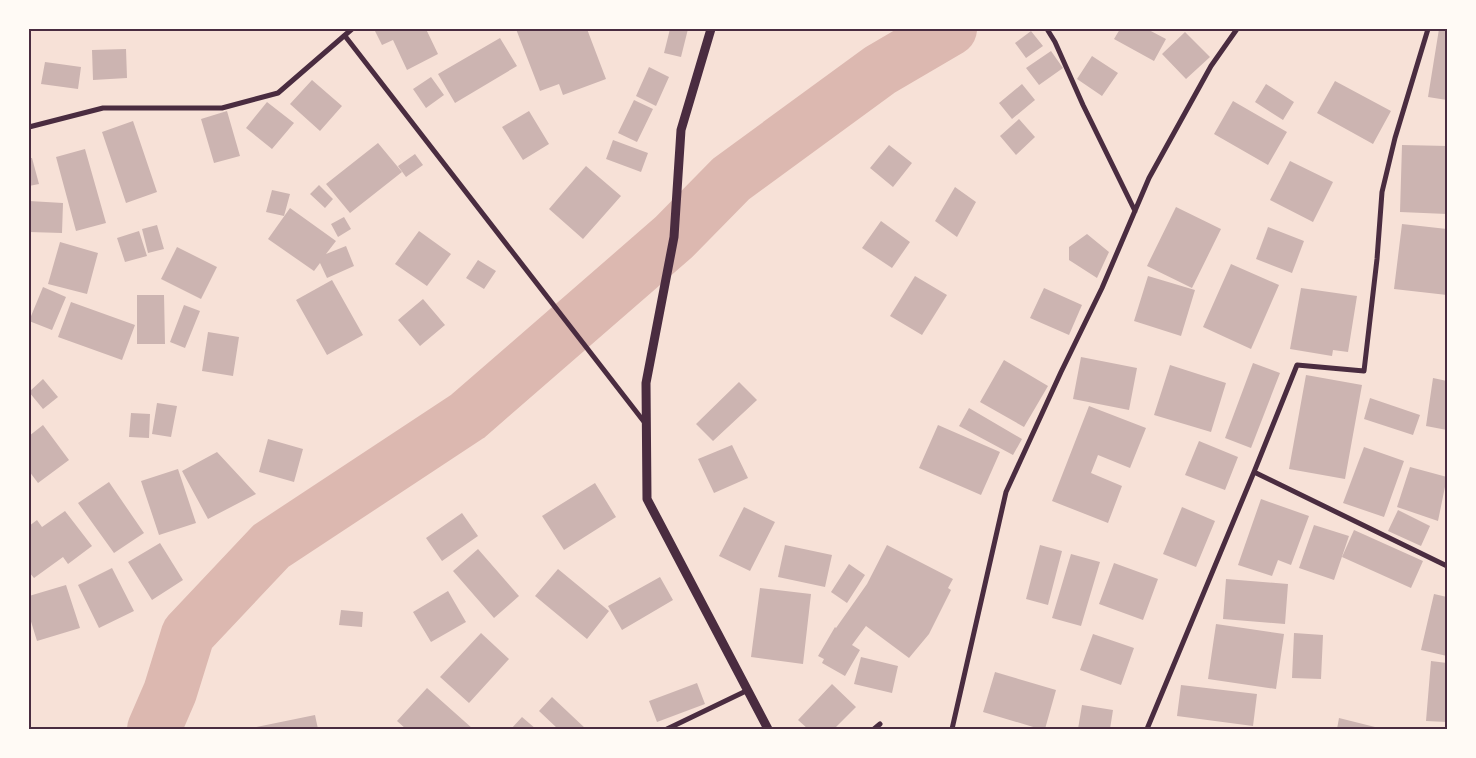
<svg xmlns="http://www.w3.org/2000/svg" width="1476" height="758" viewBox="0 0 1476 758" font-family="'IBM Plex Serif',serif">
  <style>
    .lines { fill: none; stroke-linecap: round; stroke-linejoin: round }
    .river { stroke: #dcb8b0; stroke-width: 54 }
    .building { fill: #ccb4b1 }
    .minor { stroke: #4a2c40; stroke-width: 5 }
    .tertiary { stroke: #4a2c40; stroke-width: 9 }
    .neatline { fill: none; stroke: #4a2c40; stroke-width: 2 }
  </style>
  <rect width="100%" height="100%" fill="#f7e1d7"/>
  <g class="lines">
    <path class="river" d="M154 729 170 692 188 634 271 546 468 416 674 237 731 179 880 70 950 29"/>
  </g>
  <path class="building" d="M374 29H426L438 54 407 70 393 40 382 45Z
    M516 29H587L606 79 563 95 559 84 540 91Z
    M670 29H688L681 57 664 53Z
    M1120 29H1147L1166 39 1154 61 1114 39Z
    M1439 29H1447V100L1428 97Z
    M1031 31 1043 46 1026 58 1015 43Z
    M1185 32 1210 57 1186 79 1162 54Z
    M500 38 517 66 455 103 438 74Z
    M126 49 127 78 93 80 92 50Z
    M1051 51 1063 68 1039 85 1026 68Z
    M1092 56 1118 73 1102 96 1077 79Z
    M45 62 81 67 78 89 41 84Z
    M649 67 669 77 656 106 636 96Z
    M431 77 444 95 426 108 413 89Z
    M312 80 342 106 320 131 290 104Z
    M1335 81 1391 111 1373 144 1317 113Z
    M1022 84 1035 100 1012 119 999 103Z
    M1266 84 1294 102 1283 120 1255 102Z
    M634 100 653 109 637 142 618 133Z
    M1233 101 1287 132 1268 165 1214 134Z
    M267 102 294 123 272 149 246 128Z
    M227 111 240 156 214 163 201 119Z
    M529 111 549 144 523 160 502 127Z
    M1019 119 1035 137 1016 155 1000 136Z
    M133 121 157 192 126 203 102 132Z
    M613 140 648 153 641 172 606 159Z
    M378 143 402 172 350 213 326 184Z
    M889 145 912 163 893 187 870 168Z
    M1402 145 1447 146V214L1400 212Z
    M85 149 106 223 76 231 56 157Z
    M415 154 423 165 406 177 398 166Z
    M29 158H32L39 184 29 186Z
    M1290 161 1333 182 1313 222 1270 200Z
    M586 166 621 196 583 239 549 209Z
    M319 185 333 199 325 208 310 194Z
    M955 187 976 202 957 237 935 221Z
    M272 190 290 194 284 216 266 212Z
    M29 201 63 203 62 233 29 232Z
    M1176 207 1221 229 1192 288 1147 266Z
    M290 208 336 241 326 254 346 246 354 266 327 278 320 263 314 271 268 239Z
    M344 217 351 229 338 237 331 224Z
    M881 221 910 242 892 268 862 248Z
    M1402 224 1447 229V295L1394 289Z
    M157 225 164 249 148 253 142 229Z
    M1268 227 1304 241 1292 273 1256 259Z
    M139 231 147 256 125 262 117 238Z
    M419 231 451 254 427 286 395 264Z
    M1087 234 1109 252 1097 278 1069 260V247Z
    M60 242 98 253 87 294 48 284Z
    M177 247 217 267 201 299 161 279Z
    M478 260 496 271 484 289 466 278Z
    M1231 264 1279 285 1251 349 1203 327Z
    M915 276 947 295 922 335 890 316Z
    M1148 276 1195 290 1181 336 1134 321Z
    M332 280 363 335 327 355 296 300Z
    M43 287 66 297 52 330 29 321Z
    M1044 288 1082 305 1069 335 1030 318Z
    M1301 288 1357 296 1348 352 1333 350 1332 356 1290 349Z
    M137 295H164L165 344H137Z
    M423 299 445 325 420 346 398 320Z
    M71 302 135 325 122 360 58 337Z
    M184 305 200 311 185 348 170 342Z
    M208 332 239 337 233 376 202 371Z
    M1081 357 1137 368 1129 410 1073 399Z
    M1004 360 1048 386 1024 427 980 402Z
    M1253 363 1280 373 1251 448 1225 438Z
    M1170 365 1226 383 1211 432 1154 415Z
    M1306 375 1362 385 1345 479 1289 469Z
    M1433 378 1447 381V430L1426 426Z
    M43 379 58 397 43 409 29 392Z
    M739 382 757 400 713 441 696 424Z
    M1370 398 1420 415 1413 435 1364 419Z
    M157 403 177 406 171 437 152 434Z
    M1089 406 1146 428 1130 468 1098 455 1091 473 1122 486 1108 523 1052 501Z
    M969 408 1022 439 1013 455 959 426Z
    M131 413 150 414 149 438 129 437Z
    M43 425 69 460 38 483 29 471V436Z
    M938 425 1000 452 981 495 919 468Z
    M268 439 303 449 294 482 259 472Z
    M1199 441 1238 457 1225 490 1185 475Z
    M732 445 748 478 714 493 698 459Z
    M1364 447 1404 461 1384 517 1343 503Z
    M217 452 256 494 208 519 182 471Z
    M1410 467 1447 477 1438 521 1397 507Z
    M178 469 196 523 159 535 141 481Z
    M109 482 144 533 114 553 78 503Z
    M595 483 616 517 564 550 542 516Z
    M1261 499 1309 516 1291 565 1278 560 1272 576 1238 565Z
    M744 507 775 522 750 571 719 556Z
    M1182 507 1215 521 1196 567 1163 554Z
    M1398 510 1430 526 1421 546 1388 531Z
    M65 511 92 546 68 564 63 557 34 578 29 572V526L37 520 42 527Z
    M462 513 478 536 442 561 426 538Z
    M1314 525 1349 536 1334 580 1299 568Z
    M1354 530 1423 561 1411 588 1342 557Z
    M160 543 183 580 152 600 128 562Z
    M785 545 832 555 825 587 778 577Z
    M887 545 953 579 948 588 951 590 929 634 909 658 866 626 852 645 860 650 845 676 822 663 824 659 818 656 835 627 836 628 867 584Z
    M1040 545 1062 551 1048 605 1026 599Z
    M478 549 519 596 494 618 453 571Z
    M1071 554 1100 562 1081 626 1052 618Z
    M1114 563 1158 579 1143 620 1099 604Z
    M849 564 865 575 847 603 831 592Z
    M112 568 134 611 99 628 78 585Z
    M558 569 609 611 587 639 535 596Z
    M660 577 673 600 622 630 608 606Z
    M1226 579 1288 584 1285 624 1223 619Z
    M66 585 80 628 37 641 29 615V596Z
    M760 588 811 594 803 664 751 657Z
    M448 591 466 622 431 642 413 612Z
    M1434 594 1447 597V656L1421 650Z
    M341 610 363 612 362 627 339 625Z
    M1216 624 1284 634 1276 689 1208 679Z
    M481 633 509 659 469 703 440 677Z
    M1294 633 1323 635 1321 679 1292 678Z
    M1093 634 1134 648 1121 685 1080 670Z
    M861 657 898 666 892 693 854 684Z
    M1431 661 1447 663V722L1426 721Z
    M995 672 1056 690 1045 729H1040L983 712Z
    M697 683 705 704 657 722 649 701Z
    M832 684 856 707 834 729H808L798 720Z
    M1181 685 1257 694 1253 726 1177 716Z
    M427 688 473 729H406L397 721Z
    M552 697 586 729H558L539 711Z
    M1082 705 1113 710 1110 729H1078Z
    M315 715 318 729H252V728Z
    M522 717 536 729H511Z
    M1339 718 1383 729H1337Z"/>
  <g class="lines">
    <path class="minor" d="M1047 29 1055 42 1083 105 1135 211
      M345 36 645 423
      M29 127 103 108H222L278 93 352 29
      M1254 472 1447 566
      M667 729 746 691
      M874 729 880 724
      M952 729 1006 492 1061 372 1102 288 1149 178 1211 66 1237 29
      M1147 729 1254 472 1297 365 1364 371 1377 259 1382 192 1395 138 1428 29"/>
    <path class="tertiary" d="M711 29 681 130 674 237 646 383 647 499 768 729"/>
  </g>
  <rect width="1476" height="758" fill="none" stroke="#fffaf5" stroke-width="60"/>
  <rect x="30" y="30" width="1416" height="698" class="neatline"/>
</svg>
